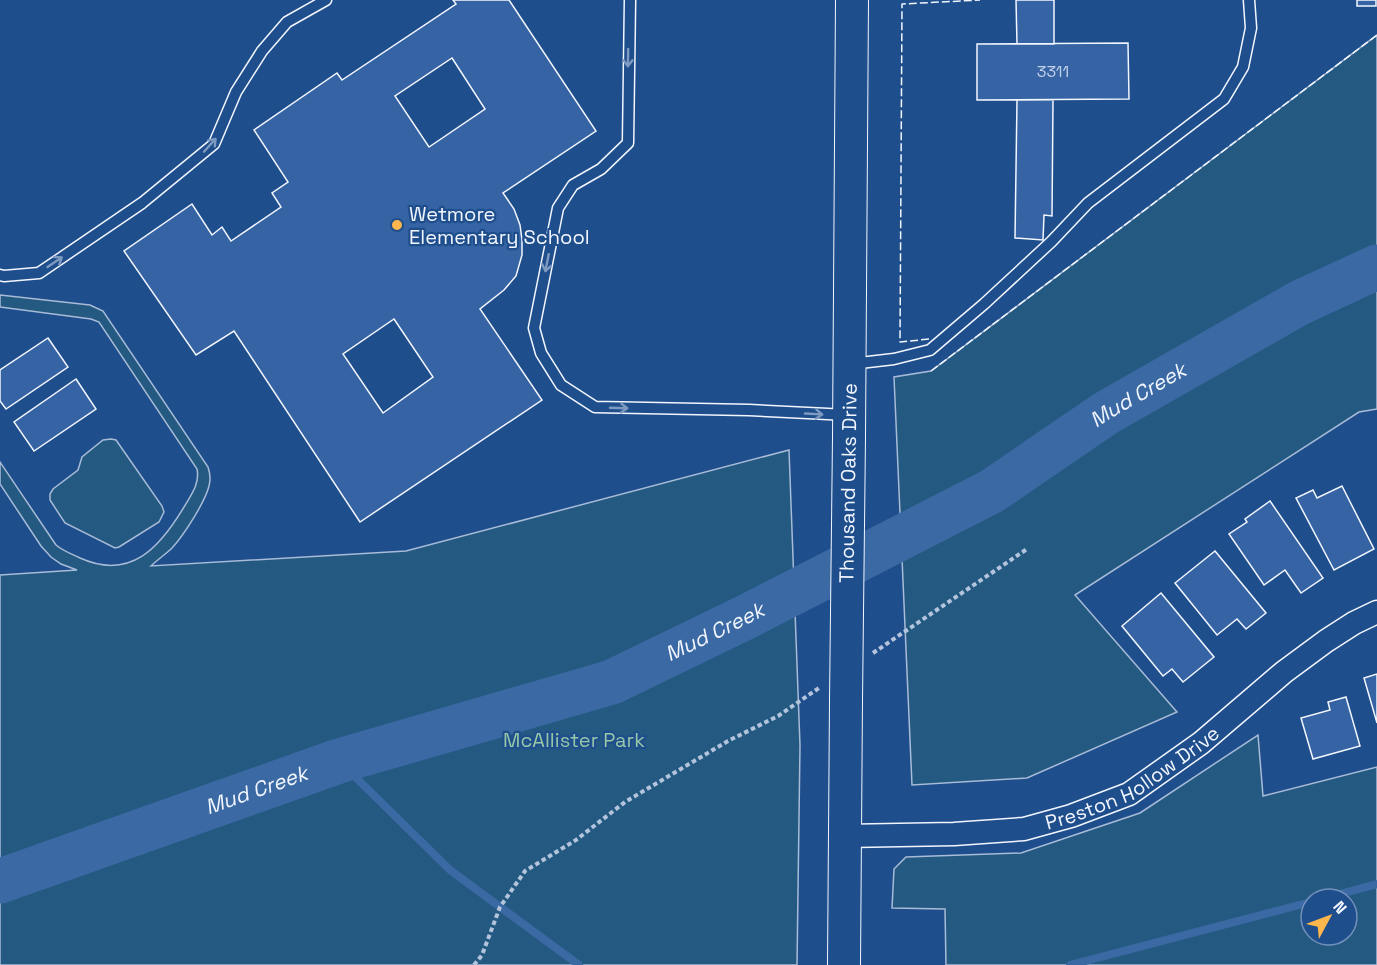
<svg xmlns="http://www.w3.org/2000/svg" width="1377" height="965" viewBox="0 0 1377 965" font-family="'Space Grotesk',sans-serif">
  <style>
    .green { fill: #245a82; stroke: #a8bbd7; stroke-width: 1.5; fill-rule: evenodd }
    .lines { fill: none; stroke-linecap: round; stroke-linejoin: round }
    .stream { stroke: #3b69a3; stroke-width: 8 }
    .river { stroke: #3b69a3; stroke-width: 45 }
    .building { fill: #3563a3; stroke: #f2f6ff; stroke-width: 1.5; fill-rule: evenodd }
    .lane-casing { stroke: #f2f6ff; stroke-width: 13 }
    .street-casing { stroke: #f2f6ff; stroke-width: 25 }
    .secondary-casing { stroke: #f2f6ff; stroke-width: 34 }
    .path { stroke: #b3c4dc; stroke-width: 4; stroke-dasharray: 4.5 3; stroke-linecap: butt }
    .lane { stroke: #1f4e8c; stroke-width: 10 }
    .street { stroke: #1f4e8c; stroke-width: 22 }
    .secondary { stroke: #1f4e8c; stroke-width: 32 }
    .secondary-bridge-casing { stroke: #f2f6ff; stroke-width: 34; stroke-linecap: butt }
    .secondary-bridge { stroke: #1f4e8c; stroke-width: 32 }
    .fence { stroke: #f2f6ff; stroke-width: 1.5; stroke-dasharray: 8 3; stroke-linecap: butt }
    .oneway { stroke: #7e9ac0 }
    .poi-dot { fill: #ffb74d; stroke: #1f4e8c; stroke-width: 2 }
    .labels { text-anchor: middle; stroke-width: 4.5; stroke-linejoin: round; paint-order: stroke }
    .number-label { font-size: 16px; fill: #c3d1e8 }
    .poi-label { font-size: 20px; fill: #f2f6ff; stroke: #1f4e8c; text-anchor: start }
    .street-label { font-size: 20px; fill: #f2f6ff; stroke: #1f4e8c }
    .park-label { font-size: 20px; fill: #97c8a6; stroke: #1f4e8c }
    .water-label { font-size: 21px; font-style: italic; fill: #f2f6ff; stroke: #1f4e8c }
  </style>
  <rect width="100%" height="100%" fill="#1f4e8c"/>
  <path class="green" d="M1377 35V409L1359 412 1075 595 1177 712 1027 778 912 785 894 377 931 371Z
    M0 295 90 305 103 311 208 467C210 473 211 479 209 486 205 502 184 535 172 548 166 554 157 560 151 566L406 551 789 450 800 745 797 965H0V575L77 570 61 564 51 557 41 546 0 484V462L56 545C63 551 72 554 80 558 131 581 160 547 184 507 191 495 200 484 197 469L99 322 91 319 0 307Z
    M111 439 116 440 162 506 164 512 159 522 119 547 115 548 65 523 50 500V494L53 489 78 470 82 457 103 440Z
    M1258 735 1263 796 1377 767V965H946L945 909 892 908 894 869 906 857 1021 853 1140 813ZM1311 899H1347V935H1311Z"/>
  <g class="lines">
    <path class="stream" d="M339 761 450 870 579 965
      M1321 899 1377 884
      M1070 965 1311 902"/>
    <path class="river" id="s1" d="M0 881 339 761 612 682 746 617 992 491 1106 413 1299 303 1377 267"/>
  </g>
  <path class="building" d="M453 0H509L596 131 503 193 514 209 520 225 522 240V255L516 276 504 290 480 309 542 400 360 522 234 331 196 355 124 251 192 204 212 235 222 227 231 241 281 207 272 193 288 182 254 130 337 73 342 80 456 4ZM452 58 485 109 429 147 395 96ZM394 319 433 377 383 413 343 354Z
    M1016 0H1054V44H1017Z
    M1357 0H1376V6H1357Z
    M1128 43 1129 99 977 100V44Z
    M1017 100H1053L1052 216 1044 215 1043 240 1015 238Z
    M48 338 68 367 6 409 0 401V370Z
    M76 379 96 409 34 451 14 422Z
    M1342 486 1374 549 1334 570 1296 498 1313 490 1317 498Z
    M1270 501 1323 578 1301 593 1285 570 1264 585 1229 534 1247 522 1245 519Z
    M1215 551 1266 613 1246 629 1237 619 1217 635 1175 583Z
    M1161 593 1214 657 1183 682 1172 669 1163 676 1122 626Z
    M1377 674V723L1364 678Z
    M1346 697 1360 746 1313 759 1301 718 1330 710 1328 702Z"/>
  <g class="lines">
    <defs>
      <path id="lane" d="M630 0 628 143 601 169 573 185 558 208 534 328 541 353 561 385 595 407 749 410 848 415
        M0 275 4 276 39 273 142 203 214 144 236 92 262 51 287 22 326 0
        M851 364 894 359 930 350 984 304 1051 242 1088 203 1224 99 1243 67 1251 28 1249 0"/>
      <g id="street">
        <path id="s2" d="M845 836 954 834 1024 829 1071 816 1129 794 1201 743 1284 672 1326 641 1354 623 1377 612"/>
      </g>
      <path id="secondary" d="M849 437 852 0
        M844 965 846 701"/>
    </defs>
    <use href="#lane" class="lane-casing"/>
    <use href="#street" class="street-casing"/>
    <use href="#secondary" class="secondary-casing"/>
    <path class="path" d="M873 653 1027 549
      M474 965 482 955 500 907 525 871 576 840 625 802 728 741 778 716 819 688"/>
    <use href="#lane" class="lane"/>
    <use href="#street" class="street"/>
    <use href="#secondary" class="secondary"/>
    <defs>
      <path id="secondary-bridge" d="M846 701 849 437"/>
    </defs>
    <use href="#secondary-bridge" class="secondary-bridge-casing"/>
    <use href="#secondary-bridge" class="secondary-bridge"/>
    <path class="fence" d="M929 339 900 342 902 4 980 0
      M931 371 1377 35"/>
  </g>
  <defs><path id="oneway-shaft" d="M-6 0H5M1.5-3L5.5 0L1.5 3" fill="none" stroke-width="1.6" stroke-linecap="round" stroke-linejoin="round" transform="scale(1.5)"/></defs>
  <g class="oneway">
    <use href="#oneway-shaft" transform="translate(628 58) rotate(91)"/>
    <use href="#oneway-shaft" transform="translate(210 145) rotate(-48)"/>
    <use href="#oneway-shaft" transform="translate(55 262) rotate(-34)"/>
    <use href="#oneway-shaft" transform="translate(547 263) rotate(101)"/>
    <use href="#oneway-shaft" transform="translate(619 408) rotate(2)"/>
    <use href="#oneway-shaft" transform="translate(814 414) rotate(3)"/>
  </g>
  <circle class="poi-dot" cx="397" cy="225" r="6"/>
  <g class="labels">
    <g class="number-label">
      <text x="1053" y="77">3311</text>
    </g>
    <g class="poi-label">
      <text x="409" y="221">Wetmore<tspan x="409" dy="23">Elementary School</tspan></text>
    </g>
    <g class="street-label">
      <text transform="translate(848 483) rotate(-89)" y="7">Thousand Oaks Drive</text>
      <text dy="7" stroke="none"><textPath href="#s2" startOffset="300">Preston Hollow Drive</textPath></text>
    </g>
    <g class="park-label">
      <text x="574" y="747">McAllister Park</text>
    </g>
    <g class="water-label">
      <text dy="7" stroke="none"><textPath href="#s1" startOffset="1244">Mud Creek</textPath></text>
      <text dy="7" stroke="none"><textPath href="#s1" startOffset="758">Mud Creek</textPath></text>
      <text dy="7" stroke="none"><textPath href="#s1" startOffset="272">Mud Creek</textPath></text>
    </g>
  </g>
  <g transform="translate(1329 917) rotate(49)"><circle r="28" fill="#1f4e8c" stroke="#7391ba" stroke-width="1.5"/>
  <path d="M0-4.5L10 22L0 15L-10 22Z" fill="#ffb74d"/>
  <text y="-9" font-size="16" font-weight="bold" text-anchor="middle" fill="#f2f6ff">N</text>
  </g>
</svg>
